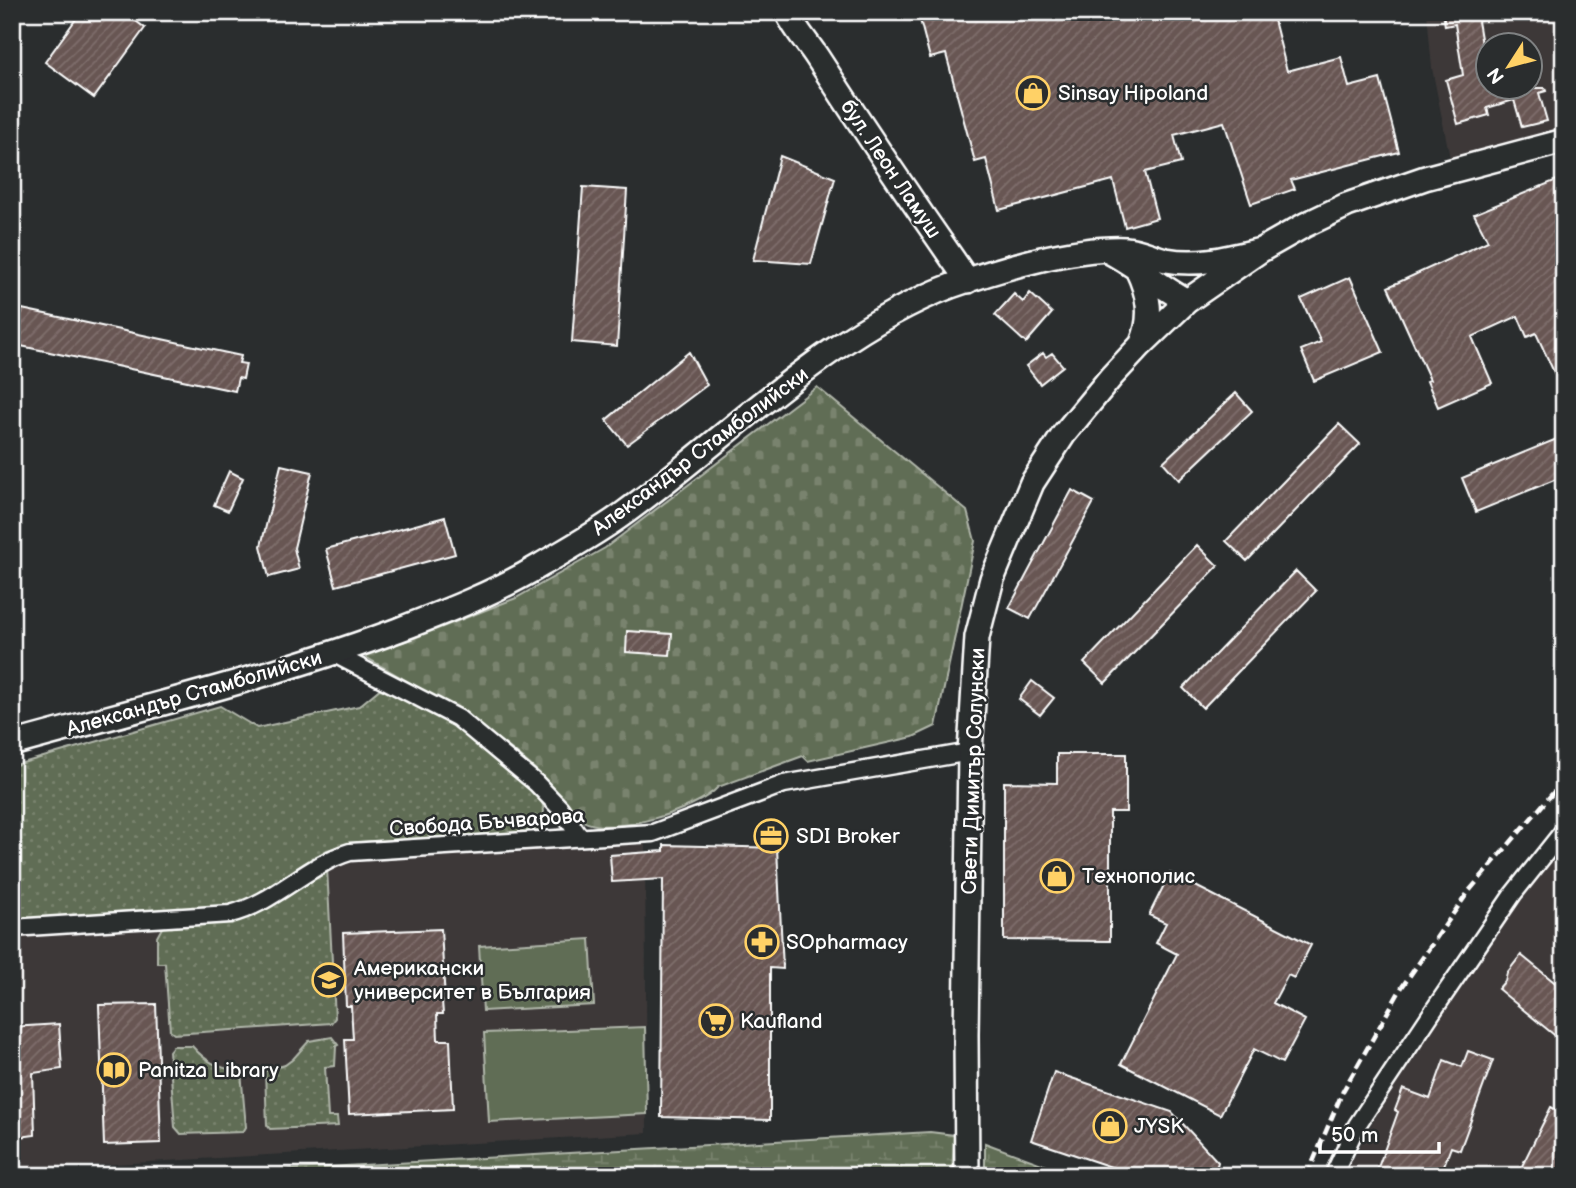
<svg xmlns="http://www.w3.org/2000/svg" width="1576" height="1188" viewBox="0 0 1576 1188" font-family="'Balsamiq Sans',sans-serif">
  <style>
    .built { fill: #3d3939; fill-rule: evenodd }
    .grass { fill: url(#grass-dots); stroke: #b0b6aa; stroke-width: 2 }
    .wetland { fill: url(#wetland-marsh); stroke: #b0b6aa; stroke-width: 2 }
    .cemetery { fill: url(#cemetery-stones); stroke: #b0b6aa; stroke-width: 2 }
    .garden { fill: #616d55; stroke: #b0b6aa; stroke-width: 2 }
    .building { fill: url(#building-hatch); stroke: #fff; stroke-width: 2 }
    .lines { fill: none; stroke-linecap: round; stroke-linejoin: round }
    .street-casing { stroke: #fff; stroke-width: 21 }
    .secondary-casing { stroke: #fff; stroke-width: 28 }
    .street { stroke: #2a2d2e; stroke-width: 16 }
    .secondary { stroke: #2a2d2e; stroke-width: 23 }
    .rail { stroke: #fff; stroke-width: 4.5; stroke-dasharray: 10 5; stroke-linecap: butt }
    .labels { text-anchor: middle; stroke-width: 5; stroke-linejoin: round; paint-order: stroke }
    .poi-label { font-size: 21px; fill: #fff; stroke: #2a2d2e; text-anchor: start }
    .street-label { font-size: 21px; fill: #fff; stroke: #2a2d2e }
  </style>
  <defs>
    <pattern id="grass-dots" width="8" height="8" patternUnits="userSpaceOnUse" patternTransform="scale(1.75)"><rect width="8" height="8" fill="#616d55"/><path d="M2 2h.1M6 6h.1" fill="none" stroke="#79836e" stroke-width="1.8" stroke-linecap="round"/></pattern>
    <pattern id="wetland-marsh" width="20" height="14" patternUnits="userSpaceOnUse" patternTransform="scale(1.75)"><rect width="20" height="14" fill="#616d55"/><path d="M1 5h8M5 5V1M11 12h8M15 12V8" fill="none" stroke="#79836e"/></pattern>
    <pattern id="cemetery-stones" width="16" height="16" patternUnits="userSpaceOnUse" patternTransform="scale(1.75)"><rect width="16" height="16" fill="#616d55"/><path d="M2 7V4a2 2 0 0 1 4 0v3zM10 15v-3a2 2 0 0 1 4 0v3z" fill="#79836e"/></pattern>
    <pattern id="building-hatch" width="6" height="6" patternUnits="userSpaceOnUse" patternTransform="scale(1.75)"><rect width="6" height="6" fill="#685653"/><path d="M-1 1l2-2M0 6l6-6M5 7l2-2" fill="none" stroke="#7f6f6d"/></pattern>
  </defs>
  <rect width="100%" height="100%" fill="#2a2d2e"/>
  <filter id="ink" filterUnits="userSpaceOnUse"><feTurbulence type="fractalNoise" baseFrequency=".0143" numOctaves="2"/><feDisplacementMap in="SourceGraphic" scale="14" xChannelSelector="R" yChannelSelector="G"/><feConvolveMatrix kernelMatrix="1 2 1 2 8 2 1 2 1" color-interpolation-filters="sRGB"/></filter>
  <g filter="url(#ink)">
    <path class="built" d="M1427 12H1564V129L1450 158 1432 68ZM1488 46H1530V88H1488Z
      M1564 839V1176H1344L1379 1110 1487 938Z
      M645 844 647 1133 12 1170V933L163 926 308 879 346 861 365 857Z"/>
    <path class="grass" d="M382 687 454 723 539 797C546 808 545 816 539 828L526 832 360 842 327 850 252 899 230 907 129 911 12 922V766L220 706 257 728 359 706Z
      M327 868 335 1018 331 1023 174 1034 170 1031 165 963H157V937L163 926 241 918Z
      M332 1037 338 1045 336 1046 335 1066 325 1067 328 1117H337L338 1126 270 1129 267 1125 265 1071 285 1065 293 1059 309 1041Z
      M173 1046H192C207 1063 219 1068 241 1072L246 1127 243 1132 181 1134 175 1127 169 1051Z"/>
    <path class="wetland" d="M930 1132 954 1135 952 1176H175Z
      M985 1143 1074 1176H985Z"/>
    <path class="cemetery" d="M817 387 967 511 975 541 936 726 913 737 808 761 803 756 718 787C698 810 611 837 583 821 570 813 549 781 536 770 484 723 422 690 362 655L409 640 516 598 605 548Z"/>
    <path class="garden" d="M590 939 594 1005 483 1011 479 946Z
      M645 1027 647 1114 489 1122 484 1033Z"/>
    <path class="building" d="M81 12H124L145 28 94 98 45 62Z
      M918 12H1272L1287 71 1341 57 1349 87 1380 79 1399 152 1291 180 1295 189 1251 204 1224 122 1174 135 1181 163 1145 172 1157 218 1125 227 1113 180 999 210 986 159 975 162 946 54 930 58Z
      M1443 12H1485L1486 20 1478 21 1486 68 1488 67V88H1545L1546 91 1539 93 1547 121 1522 127 1514 100 1487 108 1489 115 1458 124 1446 80 1463 75 1455 24 1445 26Z
      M780 156 835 178 811 264 753 260Z
      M1564 177V394L1536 333 1527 337 1518 316 1472 337 1492 383 1438 407 1427 381 1430 380 1388 287 1488 241 1474 214Z
      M583 187 627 190 617 346 572 342Z
      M1350 277 1383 352 1314 381 1301 350 1321 342 1301 299Z
      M1030 293 1052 313 1026 343 995 315 1014 294 1023 302Z
      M22 309 241 356 239 363 246 364 243 379 238 378 235 391 21 346 15 344Z
      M689 352 707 385 627 445 606 420Z
      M1043 353 1046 357 1052 353 1063 366 1040 384 1026 366Z
      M1236 393 1252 411 1179 480 1163 462Z
      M1339 424 1360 444 1247 561 1226 541Z
      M1564 436V476L1476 512 1462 478Z
      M281 465 312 472 294 548 299 569 269 577 261 546Z
      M229 471 243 478 228 511 214 505Z
      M1072 490 1094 502 1030 619 1009 608Z
      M445 517 455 554 336 586 326 549Z
      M1197 545 1218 566 1105 683 1084 663Z
      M1296 571 1316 591 1203 708 1183 688Z
      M627 631 672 634 670 655 626 652Z
      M1032 681 1054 698 1040 715 1019 699Z
      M1057 754H1126V812H1110V941L1004 940V782L1057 783Z
      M664 845 777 848 783 969 770 968V1120L661 1117 663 879 612 882 610 855 664 851Z
      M1170 873 1311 945 1294 978 1288 975 1273 1003 1305 1020 1282 1063 1254 1049 1220 1115 1121 1064 1177 954 1156 943 1166 923 1149 915Z
      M441 929 445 1001H442L443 1014H437L438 1040H450L453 1109 349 1114 345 1039H353L351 1006H346L343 933Z
      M1521 955 1564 990V1043L1498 989 1505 981 1507 973Z
      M156 1004 161 1143 104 1145 99 1005Z
      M59 1024 62 1069 33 1073 35 1135 12 1138V1027Z
      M1468 1051 1493 1060 1460 1150 1451 1147 1440 1176H1375L1398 1112 1395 1110 1403 1089 1430 1099 1444 1060 1462 1067Z
      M1054 1072 1172 1112 1218 1162 1214 1176H1138L1031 1140Z
      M1551 1107 1564 1114V1176H1517Z"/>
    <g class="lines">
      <defs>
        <path id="street" d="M334 654 458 718 536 783 560 808 580 837
          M12 928 230 914C275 903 306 865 350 852L653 833 784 784 970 752
          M1333 1176 1357 1125 1431 1014 1513 894 1564 830"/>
        <path id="secondary" d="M787 12C795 29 807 42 817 57 866 133 916 207 968 281
          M1110 252C1137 266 1160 287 1187 301
          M1137 269C1149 294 1153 317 1142 343
          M12 744C138 709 267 678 390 633 442 613 493 594 541 565 568 549 597 533 623 514 728 438 829 332 951 286 1001 268 1073 247 1126 249 1140 250 1152 257 1166 260 1199 266 1228 258 1261 250
          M967 1176 966 1035 970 752 977 637 992 579 1032 483 1064 434 1111 377 1140 346 1187 301 1261 250 1305 225 1347 205 1425 178 1564 141"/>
      </defs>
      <use href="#street" class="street-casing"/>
      <use href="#secondary" class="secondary-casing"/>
      <use href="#street" class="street"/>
      <use href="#secondary" class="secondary"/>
      <path class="rail" d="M1307 1176 1343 1091 1402 987 1469 891 1564 780"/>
    </g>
  </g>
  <defs>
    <symbol id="shop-ring" viewBox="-11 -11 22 22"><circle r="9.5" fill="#2a2d2e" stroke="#ffd166" stroke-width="1.5"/><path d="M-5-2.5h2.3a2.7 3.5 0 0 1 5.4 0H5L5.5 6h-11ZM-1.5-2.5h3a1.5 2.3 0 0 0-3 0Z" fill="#ffd166"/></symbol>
    <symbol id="office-ring" viewBox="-11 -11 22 22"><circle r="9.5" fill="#2a2d2e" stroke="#ffd166" stroke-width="1.5"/><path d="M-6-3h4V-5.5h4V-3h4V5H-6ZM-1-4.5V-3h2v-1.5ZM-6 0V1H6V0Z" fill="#ffd166"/></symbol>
    <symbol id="pharmacy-ring" viewBox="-11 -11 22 22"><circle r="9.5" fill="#2a2d2e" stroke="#ffd166" stroke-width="1.5"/><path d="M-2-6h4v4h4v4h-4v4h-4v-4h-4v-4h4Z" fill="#ffd166"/></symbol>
    <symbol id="university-ring" viewBox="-11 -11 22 22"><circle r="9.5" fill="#2a2d2e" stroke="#ffd166" stroke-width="1.5"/><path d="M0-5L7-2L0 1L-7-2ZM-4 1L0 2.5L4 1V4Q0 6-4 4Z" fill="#ffd166"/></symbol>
    <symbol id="supermarket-ring" viewBox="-11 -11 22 22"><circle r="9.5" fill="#2a2d2e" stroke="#ffd166" stroke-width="1.5"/><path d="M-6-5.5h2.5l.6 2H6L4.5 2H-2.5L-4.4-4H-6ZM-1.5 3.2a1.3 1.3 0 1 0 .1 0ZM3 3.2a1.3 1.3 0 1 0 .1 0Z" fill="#ffd166"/></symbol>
    <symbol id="library-ring" viewBox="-11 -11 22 22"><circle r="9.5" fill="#2a2d2e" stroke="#ffd166" stroke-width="1.5"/><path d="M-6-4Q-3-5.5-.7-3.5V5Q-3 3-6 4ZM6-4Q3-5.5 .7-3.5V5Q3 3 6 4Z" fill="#ffd166"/></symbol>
  </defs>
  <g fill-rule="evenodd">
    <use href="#shop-ring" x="1014" y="74" width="38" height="38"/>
    <use href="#office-ring" x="752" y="817" width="38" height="38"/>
    <use href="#shop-ring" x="1038" y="857" width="38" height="38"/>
    <use href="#pharmacy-ring" x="743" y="923" width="38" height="38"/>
    <use href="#university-ring" x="310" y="961" width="38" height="38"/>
    <use href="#supermarket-ring" x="697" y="1002" width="38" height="38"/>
    <use href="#library-ring" x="95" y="1051" width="38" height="38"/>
    <use href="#shop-ring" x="1091" y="1107" width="38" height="38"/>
  </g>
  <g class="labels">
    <g class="poi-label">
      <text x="1058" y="100">Sinsay Hipoland</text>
      <text x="796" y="843">SDI Broker</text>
      <text x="1082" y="883">Технополис</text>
      <text x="786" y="949">SOpharmacy</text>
      <text x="354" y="975">Американски<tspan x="354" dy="24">университет в България</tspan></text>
      <text x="740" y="1028">Kaufland</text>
      <text x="138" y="1077">Panitza Library</text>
      <text x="1134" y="1133">JYSK</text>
    </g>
    <g class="street-label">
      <text transform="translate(891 169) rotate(56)" y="7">бул. Леон Ламуш</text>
      <text transform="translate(700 451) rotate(-37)" y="7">Александър Стамболийски</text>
      <text transform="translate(194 693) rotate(-16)" y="7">Александър Стамболийски</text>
      <text transform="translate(973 771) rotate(-88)" y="7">Свети Димитър Солунски</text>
      <text transform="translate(487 822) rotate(-4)" y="7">Свобода Бъчварова</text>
    </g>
  </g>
  <rect width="1576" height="1188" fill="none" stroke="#2a2d2e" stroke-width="42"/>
  <rect x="21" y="21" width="1534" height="1146" fill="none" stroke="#fff" stroke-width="2.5" filter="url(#ink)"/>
  <g transform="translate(1509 66) rotate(234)"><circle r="33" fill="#2a2d2e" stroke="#7f8182" stroke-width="2"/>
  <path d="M0-5L12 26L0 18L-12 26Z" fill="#ffd166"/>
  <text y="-10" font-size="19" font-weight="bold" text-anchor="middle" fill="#ffffff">N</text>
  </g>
  <path d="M1320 1142v10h119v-10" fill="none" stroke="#ffffff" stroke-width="3.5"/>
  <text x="1331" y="1142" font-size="21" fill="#ffffff" stroke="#2a2d2e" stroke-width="5" paint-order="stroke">50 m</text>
</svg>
